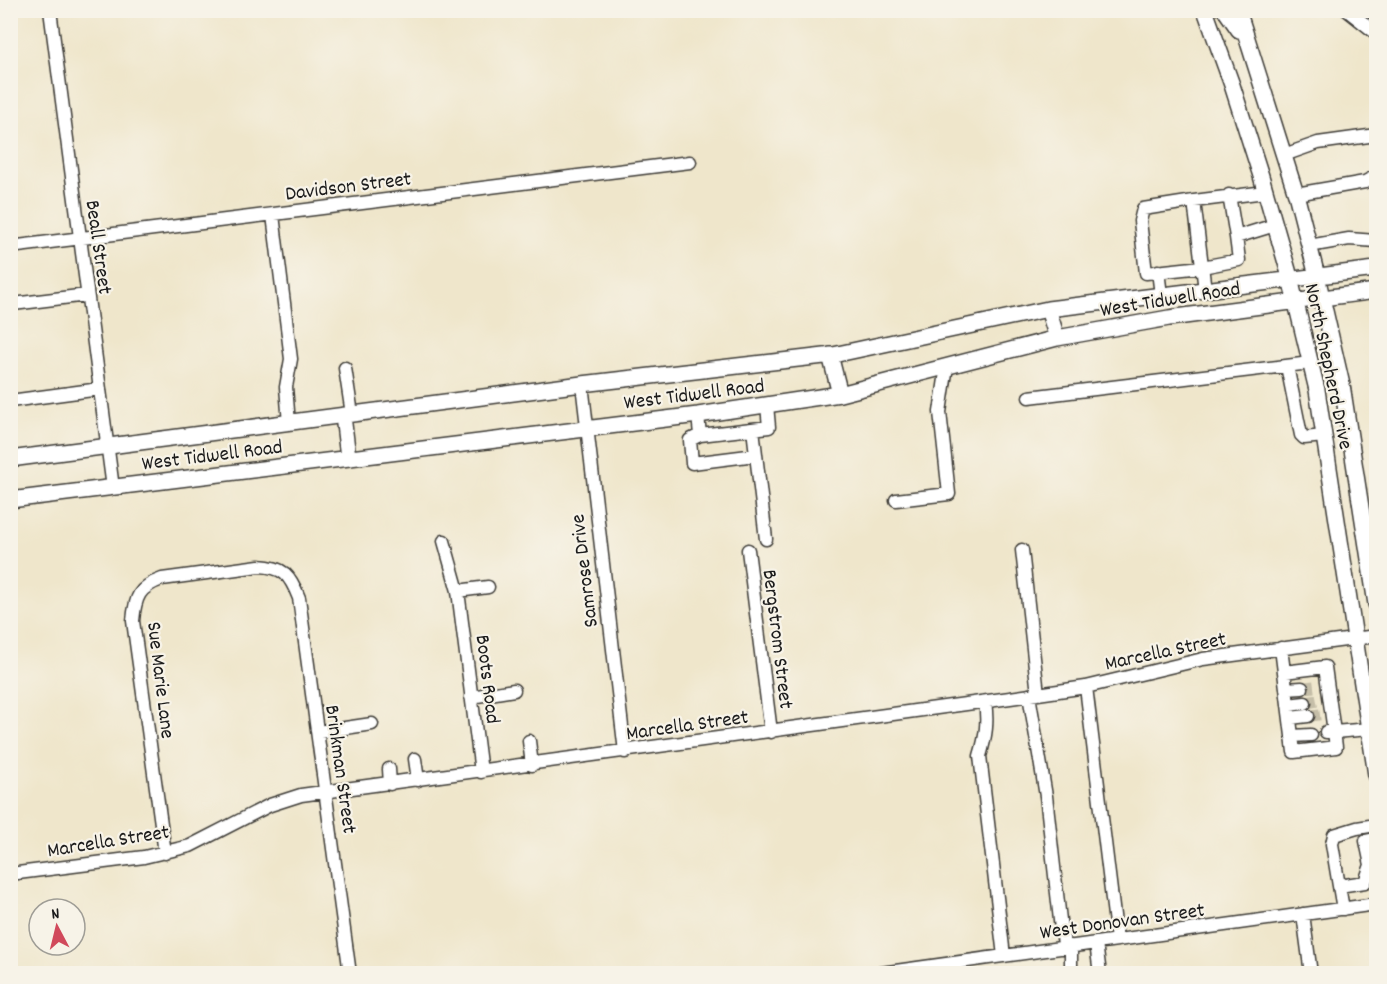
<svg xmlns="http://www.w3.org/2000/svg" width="1387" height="984" viewBox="0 0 1387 984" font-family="Dekko,sans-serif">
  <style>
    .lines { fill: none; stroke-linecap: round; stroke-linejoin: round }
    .minor-tunnel { stroke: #c5bea8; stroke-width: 12; stroke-dasharray: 12 6; stroke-linecap: butt }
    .minor-casing { stroke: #3c3a36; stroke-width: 15 }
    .major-casing { stroke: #3c3a36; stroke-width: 18 }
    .minor { stroke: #fff; stroke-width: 12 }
    .major { stroke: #fff; stroke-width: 15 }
    .labels { text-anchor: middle; stroke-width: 4.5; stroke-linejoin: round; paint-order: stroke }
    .street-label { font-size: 21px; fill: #1c1c1c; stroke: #f7f3e8 }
  </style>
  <rect width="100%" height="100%" fill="#f7f3e8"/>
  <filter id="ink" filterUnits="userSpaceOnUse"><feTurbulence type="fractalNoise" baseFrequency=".0167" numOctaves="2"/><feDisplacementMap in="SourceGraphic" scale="12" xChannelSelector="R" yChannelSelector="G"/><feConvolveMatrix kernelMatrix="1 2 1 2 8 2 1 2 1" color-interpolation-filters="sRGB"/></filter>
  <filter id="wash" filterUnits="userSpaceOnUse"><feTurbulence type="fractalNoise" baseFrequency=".008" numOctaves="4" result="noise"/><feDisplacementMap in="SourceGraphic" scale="24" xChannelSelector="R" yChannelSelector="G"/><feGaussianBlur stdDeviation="1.35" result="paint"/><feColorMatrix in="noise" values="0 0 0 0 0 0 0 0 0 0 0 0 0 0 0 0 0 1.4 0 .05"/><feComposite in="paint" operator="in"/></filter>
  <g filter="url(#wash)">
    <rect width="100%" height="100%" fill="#efe6cb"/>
  </g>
  <g filter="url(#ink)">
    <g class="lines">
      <path class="minor-tunnel" d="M1302 688 1318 686
        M1305 703 1320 700
        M1308 716 1323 714"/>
      <defs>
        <path id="minor" d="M50 10 113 488
          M1347 10 1376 33
          M1284 155 1318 143 1376 135
          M1296 194 1365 182 1374 177
          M1229 195 1236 237 1275 225
          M1194 201 1143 209 1140 221 1146 273 1202 267 1239 260 1236 237
          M273 215 291 359 286 387 289 423
          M1309 246 1349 239 1376 241
          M10 247 690 162
          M1158 271 1161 295
          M1205 290 1194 201 1265 192
          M13 304 87 295
          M1287 366 1301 435 1304 438 1324 436
          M345 368 352 414
          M582 384 625 752
          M1029 397 1310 363
          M10 401 100 389
          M698 415 700 435 769 427 767 405
          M753 429 766 539
          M700 435 690 440 692 463 756 455
          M896 500 949 494 940 412 947 366
          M444 541 458 591 481 772
          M748 550 771 732
          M1022 550 1038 694
          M458 591 488 587
          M1281 648 1294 752 1336 747 1334 732H1326
          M1284 672 1325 667 1334 732 1370 729
          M1086 687 1117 940
          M1286 689 1302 688
          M1029 695 1046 796 1061 929 1065 947
          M471 697 514 690
          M985 702C988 722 986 736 980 756L1004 956
          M1288 705 1305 703
          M1290 718 1308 716
          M318 732 372 724
          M1292 736 1311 735
          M529 741 532 765
          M415 759 418 780
          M389 769 390 784
          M165 853 133 621C135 597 139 587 162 579L259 566C284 567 290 575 299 598L350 974
          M10 874 144 857 190 846 270 805 301 795 1010 698 1086 687 1203 659 1376 636
          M1339 886 1332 844 1334 835 1357 828 1376 825
          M1343 909 1339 886 1365 882 1371 865 1366 841 1376 839
          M1303 914 1311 974
          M1096 943 1100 974
          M1071 946V974
          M874 974 1376 904"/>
        <path id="major" d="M1205 10 1232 85 1261 176 1288 270 1317 390 1376 775
          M1225 10 1239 30
          M1238 10 1296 194 1317 276 1342 385 1376 604
          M1048 309 1057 338
          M830 355 840 394
          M343 416 348 457
          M10 459 582 384 833 355 1048 309 1376 269
          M10 500 698 415 840 394 1057 338 1169 318 1376 291"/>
      </defs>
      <use href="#minor" class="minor-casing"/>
      <use href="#major" class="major-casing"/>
      <use href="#minor" class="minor"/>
      <use href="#major" class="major"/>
    </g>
  </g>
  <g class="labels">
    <g class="street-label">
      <text transform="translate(348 185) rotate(-7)" y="7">Davidson Street</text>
      <text transform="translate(100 247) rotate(82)" y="7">Beall Street</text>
      <text transform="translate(1170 298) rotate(-9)" y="7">West Tidwell Road</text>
      <text transform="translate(1330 366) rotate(78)" y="7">North Shepherd Drive</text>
      <text transform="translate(694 393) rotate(-7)" y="7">West Tidwell Road</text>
      <text transform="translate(212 454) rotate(-7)" y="7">West Tidwell Road</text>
      <text transform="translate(583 571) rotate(-97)" y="7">Samrose Drive</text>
      <text transform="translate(779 639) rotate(83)" y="7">Bergstrom Street</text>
      <text transform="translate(1165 650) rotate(-12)" y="7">Marcella Street</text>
      <text transform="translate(489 679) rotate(83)" y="7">Boots Road</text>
      <text transform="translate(162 680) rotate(83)" y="7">Sue Marie Lane</text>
      <text transform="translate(687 724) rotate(-8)" y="7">Marcella Street</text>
      <text transform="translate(342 769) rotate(82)" y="7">Brinkman Street</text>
      <text transform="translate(108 840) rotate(-9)" y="7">Marcella Street</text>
      <text transform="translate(1122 920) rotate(-8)" y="7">West Donovan Street</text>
    </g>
  </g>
  <rect width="1387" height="984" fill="none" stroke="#f7f3e8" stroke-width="36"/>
  <g transform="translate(57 927) rotate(353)"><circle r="28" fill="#f7f3e8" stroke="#9f9d96" stroke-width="1.5"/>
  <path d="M0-4.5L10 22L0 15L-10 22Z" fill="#d1495b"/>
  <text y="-9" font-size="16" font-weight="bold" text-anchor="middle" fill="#1c1c1c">N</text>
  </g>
</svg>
